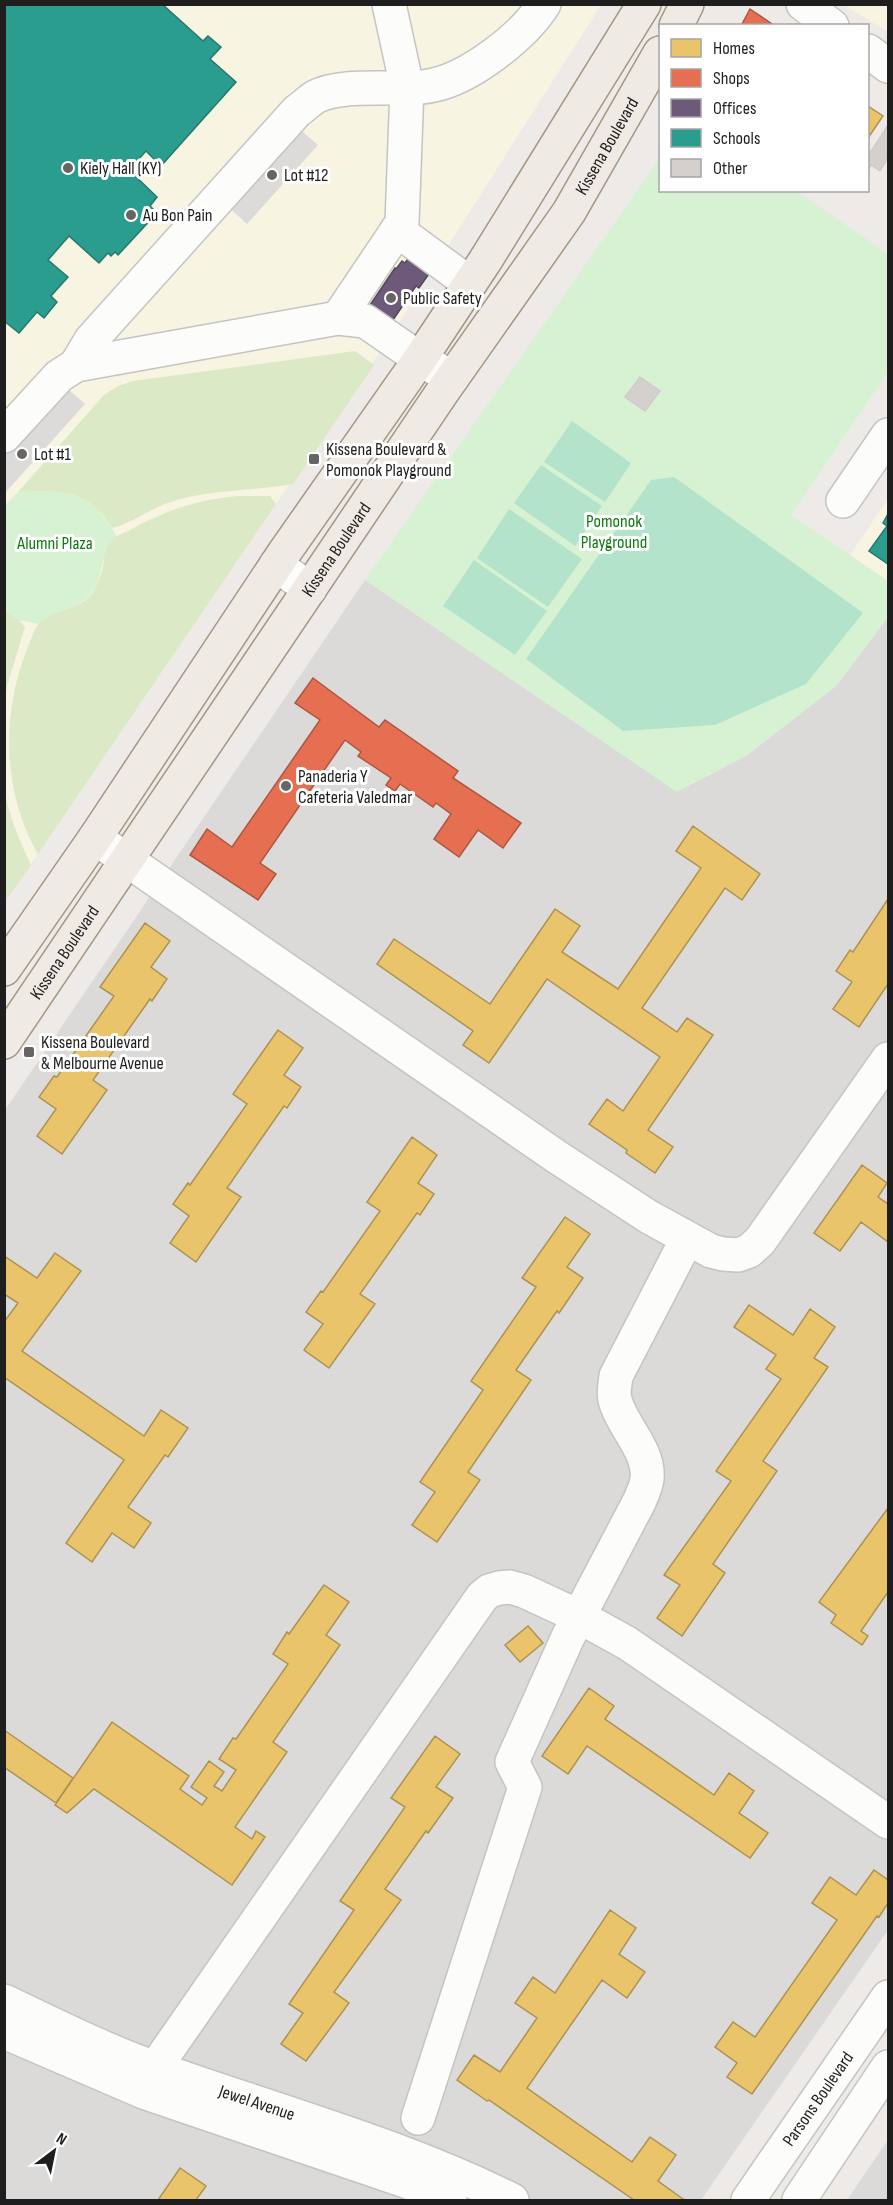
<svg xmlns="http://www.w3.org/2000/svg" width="893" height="2205" viewBox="0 0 893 2205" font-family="'Sofia Sans Condensed',sans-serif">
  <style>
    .residential { fill: #dcdad8 }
    .education { fill: #f7f4e2 }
    .grass { fill: #dce9c6 }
    .park { fill: #d6f2d3 }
    .pitch { fill: #b3e3ca }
    .parking { fill: #dddbda }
    .homes { fill: #e9c46a; stroke: #ac9253; stroke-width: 1.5 }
    .shops { fill: #e76f51; stroke: #ab5742; stroke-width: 1.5 }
    .offices { fill: #6d597a; stroke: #55475e; stroke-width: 1.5 }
    .schools { fill: #2a9d8f; stroke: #26776d; stroke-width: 1.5 }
    .building { fill: #d4d0ce; stroke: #d0ccc8; stroke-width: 1.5 }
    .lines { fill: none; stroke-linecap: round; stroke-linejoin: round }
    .minor-casing { stroke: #c5c4c3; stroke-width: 36 }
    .major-casing { stroke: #a39683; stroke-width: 36 }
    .minor { stroke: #fcfcfb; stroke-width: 33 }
    .major { stroke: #f0eae4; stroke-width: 33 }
    .poi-dot { fill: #666564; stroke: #fff; stroke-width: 2 }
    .labels { text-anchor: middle; stroke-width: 6; stroke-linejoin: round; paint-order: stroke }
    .street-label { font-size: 18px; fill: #1e1e1e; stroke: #fff }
    .poi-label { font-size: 18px; fill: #1e1e1e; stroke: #fff; text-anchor: start }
    .park-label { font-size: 18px; fill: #0e7c0d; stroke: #fff }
  </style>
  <rect width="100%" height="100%" fill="#edeae7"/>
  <path class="residential" d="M365 580 677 791 746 756 836 686 888 617V1930L701 2200H5V1110Z
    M888 2140V2200H847Z"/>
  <path class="education" d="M5 5H601L390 337 5 902Z
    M844 5H888V32Z
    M888 499V581L850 555Z"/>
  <path class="grass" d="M355 351 374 365 293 484C254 491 215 489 177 500 154 506 133 523 112 528 90 489 58 491 18 492L104 395 118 386 133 381Z
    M238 496H270L276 504 38 854C3 794 1 716 26 652 30 643 33 631 39 623 51 608 74 613 90 596 95 590 100 579 102 571 105 562 102 549 110 541 115 536 124 533 130 530 164 511 199 499 238 496Z
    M5 610 19 620 25 627 7 686 5 701Z
    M4 787C8 813 19 840 31 865L5 902Z"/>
  <path class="park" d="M660 158V190L796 191 888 254V372L791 515 888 581V617L836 686 746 756 677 792 365 580Z
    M48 491C86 495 98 503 117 537 99 548 105 574 93 591 78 613 54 607 38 624L19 620 5 610V505L18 492Z"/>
  <path class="pitch" d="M572 421 631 463 605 502 544 462Z
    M541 465 602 506 575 546 514 503Z
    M674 477 863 613 806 684 715 725 623 731 526 659 651 480Z
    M509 509 582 559 548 607 477 558Z
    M474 560 547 611 515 655 443 606Z"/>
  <path class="parking" d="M297 127 318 145 247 224 226 205Z
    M46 370 85 404 5 493V415Z"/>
  <path class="homes" d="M868 106 883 116 868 138Z
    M693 826 760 874 742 900 725 888 642 1008 677 1032 687 1018 713 1035 648 1130 673 1147 655 1173 626 1153 627 1150 589 1124 607 1099 623 1111 660 1057 547 979 489 1063 463 1045 473 1031 377 964 394 939 490 1004 555 909 580 926 562 952 618 989 701 868 676 851Z
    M888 899V984L859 1027 833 1009 852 982 836 971 850 950 853 952Z
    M145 923 170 941 151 967 167 979 152 1001 150 999 93 1080 107 1090 62 1154 37 1136 56 1109 39 1097 54 1076 57 1077 114 996 100 987Z
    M278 1030 303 1048 284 1075 301 1087 287 1108 284 1106 227 1188 241 1197 196 1262 170 1243 189 1216 173 1204 188 1183 190 1185 247 1104 233 1094Z
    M412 1137 437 1155 418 1183 434 1194 420 1215 417 1213 360 1294 375 1304 329 1368 304 1350 323 1324 306 1312 321 1291 323 1292 380 1211 367 1202Z
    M862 1165 887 1183 878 1197 888 1204V1242L861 1222 840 1251 814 1233Z
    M565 1217 590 1234 567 1267 583 1278 559 1313 557 1311 516 1370 531 1380 468 1472 480 1480 437 1542 412 1525 435 1492 420 1482 483 1390 471 1381 536 1287 522 1278Z
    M55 1253 81 1271 22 1351 144 1436 161 1410 188 1428 168 1457 165 1455 128 1507 151 1523 134 1548 112 1533 92 1562 66 1543 124 1460 4 1377V1322L18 1303 4 1294V1256L37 1278Z
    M749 1305 793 1335 810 1309 835 1327 814 1358 828 1367 763 1461 777 1471 713 1564 725 1573 682 1636 657 1618 680 1585 664 1575 731 1481 716 1471 781 1379 766 1369 776 1355 734 1327Z
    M888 1508V1592L861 1631 868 1636 862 1645 831 1623 836 1615 819 1602Z
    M324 1585 349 1602 326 1635 340 1645 273 1742 287 1752 235 1827 252 1839 256 1831 265 1837 232 1885 94 1789 67 1813 55 1805 112 1722 189 1776 180 1789 202 1805 207 1798 191 1787 209 1761 224 1772 214 1786 222 1791 236 1770 219 1759 233 1738 236 1739 288 1664 273 1654 287 1632 289 1634Z
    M528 1626 543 1643 520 1662 505 1645Z
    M589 1688 614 1706 605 1719 714 1795 729 1773 754 1791 739 1813 768 1833 750 1858 587 1746 568 1774 542 1756Z
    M4 1730 73 1778 56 1803 4 1767Z
    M435 1736 460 1754 436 1787 453 1798 428 1833 426 1831 385 1889 401 1900 334 1992 349 2003 306 2061 281 2044 303 2013 289 2004 354 1910 340 1901 405 1807 391 1798Z
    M874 1870 888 1880V1903L879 1917 877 1916 752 2094 727 2077 737 2063 715 2047 733 2022 755 2037 837 1920 812 1903 830 1877 856 1895Z
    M610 1910 636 1928 619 1954 645 1972 627 1998 602 1980 527 2088 632 2162 650 2137 676 2155 658 2181 683 2199 682 2200H634L489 2100 487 2101 457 2080 474 2055 500 2072 537 2018 515 2003 533 1977 555 1993Z
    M180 2168 206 2186 196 2200H158Z"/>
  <path class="shops" d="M750 9 775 26H741Z
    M313 678 379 727 385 720 458 771 453 778 521 823 503 848 478 830 459 857 434 839 451 814 436 803 433 807 400 784 395 791 386 785 391 778 358 756 361 752 345 740 260 863 276 874 258 900 190 855 207 829 232 847 320 720 295 703Z"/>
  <path class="offices" d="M409 257 431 271 419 288 416 286 391 323 368 308 395 268 396 269 402 261 405 263Z"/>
  <path class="schools" d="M4 4H162L203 41 208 36 221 47 210 59 236 82 161 166 146 151 129 170 157 197 150 206 153 209 150 213 154 216 118 255 115 252 111 256 108 253 99 263 69 236 48 260 68 277 51 296 57 302 44 318 37 312 19 333 4 321Z
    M888 514V564L869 551 887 526 883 523Z"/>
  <path class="building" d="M888 125V158L880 171 871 165 868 171V156Z
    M640 377 660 391 645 411 625 397Z"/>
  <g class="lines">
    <defs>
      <g id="minor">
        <path d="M803 4 832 26"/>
        <path d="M868 51 888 66"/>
        <path d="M397 230 469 283"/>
        <path d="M338 318 402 223 407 87 389 4"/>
        <path d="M76 365 91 340 297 111C303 107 309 101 315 97 346 81 400 93 434 85 471 77 524 36 544 4"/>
        <path d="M4 436 59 376 76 365 338 318 365 321 420 359 452 378"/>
        <path d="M843 501 888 435"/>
        <path d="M276 565 310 589"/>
        <path d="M95 838 557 1157 649 1217 711 1251 723 1254 738 1255 749 1251 760 1241 888 1059"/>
        <path id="s1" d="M4 2001C55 2025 106 2051 158 2069 276 2111 399 2144 512 2200"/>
        <path d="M4 2032 146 2093 408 2182 450 2200"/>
        <path d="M155 2068 482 1597 489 1591 499 1588 510 1587 524 1591 578 1616 627 1643 888 1822"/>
        <path d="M418 2118 525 1787 512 1762 568 1637 639 1502C642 1495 646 1487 647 1479 650 1450 622 1427 615 1400 613 1393 615 1384 616 1376L687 1239"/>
        <path id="s2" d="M748 2200 888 1997"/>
        <path d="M799 2200 888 2067"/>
      </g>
      <g id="major">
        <path d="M676 26 687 4"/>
        <path d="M4 969 95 838 284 553 420 359 485 261 644 4"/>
        <path id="s3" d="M4 1042 443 391 569 212 660 53"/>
      </g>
    </defs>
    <use href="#minor" class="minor-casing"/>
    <use href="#major" class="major-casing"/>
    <use href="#minor" class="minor"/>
    <use href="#major" class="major"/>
  </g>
  <g class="poi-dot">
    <circle cx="68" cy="168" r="6"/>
    <circle cx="272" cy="175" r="6"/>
    <circle cx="131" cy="215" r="6"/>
    <circle cx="391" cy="298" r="6"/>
    <circle cx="22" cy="454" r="6"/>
    <rect x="308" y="453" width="12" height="12" rx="3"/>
    <circle cx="286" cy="786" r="6"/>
    <rect x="23" y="1046" width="12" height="12" rx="3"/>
  </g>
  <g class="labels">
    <g class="street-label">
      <text dy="6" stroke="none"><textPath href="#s3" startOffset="1080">Kissena Boulevard</textPath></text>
      <text dy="6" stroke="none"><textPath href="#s3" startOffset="594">Kissena Boulevard</textPath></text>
      <text dy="6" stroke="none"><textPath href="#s3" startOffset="108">Kissena Boulevard</textPath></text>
      <text dy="6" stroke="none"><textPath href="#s2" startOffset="123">Parsons Boulevard</textPath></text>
      <text dy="6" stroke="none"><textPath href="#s1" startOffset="273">Jewel Avenue</textPath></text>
    </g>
    <g class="poi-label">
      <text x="80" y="174">Kiely Hall (KY)</text>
      <text x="284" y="181">Lot #12</text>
      <text x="143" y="221">Au Bon Pain</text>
      <text x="403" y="304">Public Safety</text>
      <text x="326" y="455">Kissena Boulevard &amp;<tspan x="326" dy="21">Pomonok Playground</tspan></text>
      <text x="34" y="460">Lot #1</text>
      <text x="298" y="782">Panaderia Y<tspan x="298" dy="21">Cafeteria Valedmar</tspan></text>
      <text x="41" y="1048">Kissena Boulevard<tspan x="41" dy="21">&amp; Melbourne Avenue</tspan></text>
    </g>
    <g class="park-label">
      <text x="614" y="527">Pomonok<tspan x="614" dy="21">Playground</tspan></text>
      <text x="55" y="549">Alumni Plaza</text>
    </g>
  </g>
  <rect width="893" height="2205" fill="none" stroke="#1e1e1e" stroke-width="12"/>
  <rect x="659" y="24" width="210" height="168" fill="#ffffff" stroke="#a5a5a5" stroke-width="1.5"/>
  <rect x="671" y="39" width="30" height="18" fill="#e9c46a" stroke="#a5a5a5" stroke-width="1.5"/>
  <text x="713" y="54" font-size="18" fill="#1e1e1e">Homes</text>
  <rect x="671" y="69" width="30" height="18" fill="#e76f51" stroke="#a5a5a5" stroke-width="1.5"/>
  <text x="713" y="84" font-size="18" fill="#1e1e1e">Shops</text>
  <rect x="671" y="99" width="30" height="18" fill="#6d597a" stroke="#a5a5a5" stroke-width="1.5"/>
  <text x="713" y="114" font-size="18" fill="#1e1e1e">Offices</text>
  <rect x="671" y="129" width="30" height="18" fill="#2a9d8f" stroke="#a5a5a5" stroke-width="1.5"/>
  <text x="713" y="144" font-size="18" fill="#1e1e1e">Schools</text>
  <rect x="671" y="159" width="30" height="18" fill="#d4d0ce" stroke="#a5a5a5" stroke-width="1.5"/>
  <text x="713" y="174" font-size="18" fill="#1e1e1e">Other</text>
  <g transform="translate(54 2151) rotate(32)" stroke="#ffffff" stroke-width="4.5" paint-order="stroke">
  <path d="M0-4.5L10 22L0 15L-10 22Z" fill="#1e1e1e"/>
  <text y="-9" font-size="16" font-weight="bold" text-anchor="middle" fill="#1e1e1e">N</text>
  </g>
</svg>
